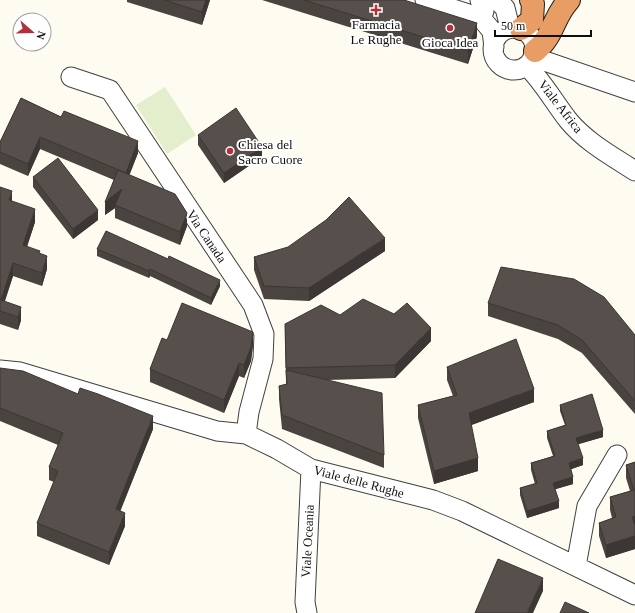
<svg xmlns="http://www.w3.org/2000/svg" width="635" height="613" viewBox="0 0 635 613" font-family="'Times New Roman',serif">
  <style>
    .pitch { fill: #e3eecd }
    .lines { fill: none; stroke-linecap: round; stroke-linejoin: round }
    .minor-casing { stroke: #414141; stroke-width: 21 }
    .highway-casing { stroke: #1f1f1f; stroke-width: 24 }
    .minor { stroke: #fff; stroke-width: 19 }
    .highway { stroke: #e89d64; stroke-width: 22 }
    .wall { fill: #4a4440 }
    .shaded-wall { fill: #3c3734 }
    .building { fill: #564f4b; stroke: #3c3734 }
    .poi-dot { fill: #b3313b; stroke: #fff; stroke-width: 1.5 }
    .labels { text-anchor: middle; stroke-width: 4; stroke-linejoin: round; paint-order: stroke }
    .poi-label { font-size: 13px; fill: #0e0e0e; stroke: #fff }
    .street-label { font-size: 13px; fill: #0e0e0e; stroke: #fff }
  </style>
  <rect width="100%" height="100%" fill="#fefbf0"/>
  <path class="pitch" d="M165 87 196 135 167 154 136 105Z"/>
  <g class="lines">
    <defs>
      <path id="minor" d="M425 0 481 18 492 31 494 47
        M480 0 484 11 481 18
        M497 0 505 8 510 28
        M493 49a21 21 0 1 1 42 0a21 21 0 1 1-42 0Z
        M533 57 635 92
        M527 66C543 82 554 102 568 120 586 142 612 156 635 171
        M71 77 110 90 253 305 264 334 263 359 249 412 246 434
        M0 370 20 372 217 431 246 434 277 449 311 469 433 500 462 511 635 595
        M576 566 587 506 617 455
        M307 613 305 602 311 469"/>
      <path id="highway" d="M521 29 532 20 533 4 531 0
        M535 51C554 36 553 17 569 0"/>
    </defs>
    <use href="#minor" class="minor-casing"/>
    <use href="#highway" class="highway-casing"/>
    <use href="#minor" class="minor"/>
    <use href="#highway" class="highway"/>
  </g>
  <path class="wall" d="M127 0H210L202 25 127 2Z
    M262 0H404L477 36 468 64Z
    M21 98 138 153 129 175 187 226 180 245 115 218V208L105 215 114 180 40 149 28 176 0 164V142Z
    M198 135 262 157 224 183 198 145Z
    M33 177 98 220 73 239 33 187Z
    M0 187 12 201 35 222 27 247 40 254 47 269 42 286 13 276 5 301 21 320 18 330 0 324Z
    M97 249 220 286 211 305 150 276 149 278 97 256Z
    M385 251 309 301 264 299 254 270V257Z
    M488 303 635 335V414L582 353 558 339 488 316Z
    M340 315 431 341 395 378 328 380 384 455V468L282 429 279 399V386L286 384 285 324Z
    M167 340 253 345 251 361 244 378 239 376 224 413 150 382V369Z
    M447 367 534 402 471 425 478 471 434 484 418 418V405L453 396 447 380Z
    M0 368 153 429 120 511 125 526 109 565 37 536V523L54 482 49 480V467L58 445 0 421Z
    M560 405 603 437 578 444 583 465 571 469 573 484 555 489 559 508 527 518 520 495V488L535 484 531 470V463L553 456 547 438V431L565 425 560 411Z
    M635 462V549L606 558 599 536V523L612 518 610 510V497L630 491 626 478V465Z"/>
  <path class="shaded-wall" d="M206 0H210L202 25V12Z
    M477 23V36L468 64V51Z
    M40 137V149L28 176V164Z
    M138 141V153L126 184V173Z
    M262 147V157L224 183V173Z
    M122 189 115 205V208L105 215V202Z
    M12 191V204L9 200Z
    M35 209V222L23 258V245Z
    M98 210V220L73 239V229Z
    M187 213V226L180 245V232Z
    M385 238V251L309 301V288Z
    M47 256V269L42 286V273Z
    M13 263V276L1 312V300Z
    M150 269V276L149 278V271Z
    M220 280V286L211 305V298Z
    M21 307V320L18 330V317Z
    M431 328V341L395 378V365Z
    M253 332V345L251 361 244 378V365Z
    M239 363V376L224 413V400Z
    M534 389V402L469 426V413Z
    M153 416V429L116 522V509Z
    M603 430V437L576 445V438Z
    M478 458V471L434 484V471Z
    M583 458V465L569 470V463Z
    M573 477V484L553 490V483Z
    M559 501V508L527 518V511Z
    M125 513V526L109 565V552Z
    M635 516V529L632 517Z
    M635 536V549L606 558V545Z
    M543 578V591L533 613H527Z"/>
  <path class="building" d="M164 0H206L202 12Z
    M304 0H404L477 23 468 51Z
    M21 98 61 117 64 111 138 141 126 173 40 137 28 164 0 152V142Z
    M236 108 262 147 224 173 198 135Z
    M58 158 98 210 73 229 33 177Z
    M118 170 175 194 187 213 180 232 115 205 122 189 105 202Z
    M0 187 12 191 9 200 35 209 23 245 40 251 39 253 47 256 42 273 13 263 1 300 21 307 18 317 0 311Z
    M349 197 385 238 309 288 264 286 254 257 288 247 326 220Z
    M106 231 168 259 169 256 220 280 211 298 150 269 149 271 97 249Z
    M501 267 574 279 604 297 635 335V401L582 340 558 325 488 303Z
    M363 299 394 314 407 303 431 328 395 365 286 368 285 324 321 305 340 315Z
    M182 303 253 332 251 347 244 365 239 363 224 400 150 369 162 338 167 340Z
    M516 339 534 389 469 413 478 458 434 471 418 405 457 395 447 367Z
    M0 368 23 371 78 394 80 388 98 394 153 416 116 509 125 513 109 552 37 523 58 471 49 467 63 433 0 408Z
    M286 370 382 393 384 455 282 415 279 386 287 384Z
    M592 394 603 430 576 438 583 458 569 463 573 477 553 483 559 501 527 511 520 488 537 483 531 463 555 456 547 431 566 425 560 405Z
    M635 462V516L632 517 635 525V536L606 545 599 523 616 517 610 497 634 490 626 465Z
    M498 559 543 578 527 613H475Z
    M565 602 589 613H560Z"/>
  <g class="poi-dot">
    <path d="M374 4h4v4h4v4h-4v4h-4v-4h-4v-4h4z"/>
    <circle cx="450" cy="28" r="4"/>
    <circle cx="230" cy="151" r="4"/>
  </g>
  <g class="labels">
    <g class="poi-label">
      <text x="376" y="29">Farmacia<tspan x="376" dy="15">Le Rughe</tspan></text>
      <text x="450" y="47">Gioca Idea</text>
      <text x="238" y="149" text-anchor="start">Chiesa del<tspan x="238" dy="15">Sacro Cuore</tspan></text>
    </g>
    <g class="street-label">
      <text transform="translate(561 106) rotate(52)" y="5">Viale Africa</text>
      <text transform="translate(207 236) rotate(56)" y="5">Via Canada</text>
      <text transform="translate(359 481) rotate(15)" y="5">Viale delle Rughe</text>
      <text transform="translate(307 541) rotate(-87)" y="5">Viale Oceania</text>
    </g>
  </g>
  <g transform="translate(32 32) rotate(110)"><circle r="19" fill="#ffffff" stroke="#9f9f9f"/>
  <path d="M0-3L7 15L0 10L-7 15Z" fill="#b3313b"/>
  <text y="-6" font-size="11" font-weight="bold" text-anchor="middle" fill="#0e0e0e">N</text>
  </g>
  <path d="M495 30v6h96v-6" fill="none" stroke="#0e0e0e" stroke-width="2"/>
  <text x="501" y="30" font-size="12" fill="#0e0e0e" stroke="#ffffff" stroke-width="3" paint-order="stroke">50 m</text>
</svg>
